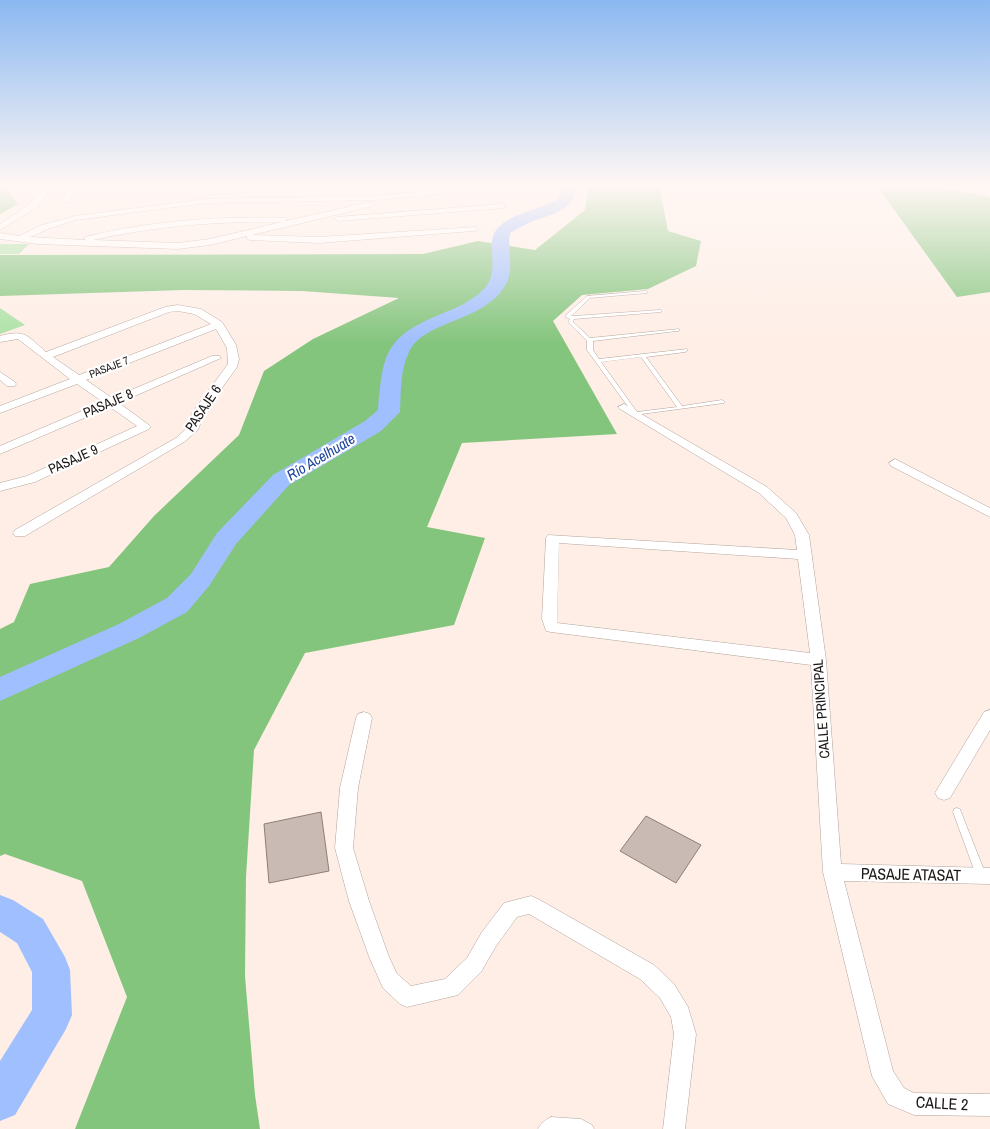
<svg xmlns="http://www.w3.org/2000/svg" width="990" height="1129" viewBox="0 0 990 1129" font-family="'Archivo Narrow',sans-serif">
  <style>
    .green { fill: #ace2a6 }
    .forest { fill: #84c57d }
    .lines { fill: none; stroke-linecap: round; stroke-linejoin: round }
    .river { fill: #a0bffe; fill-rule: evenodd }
    .building { fill: #c9bbb3; stroke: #8c7f77 }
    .lane-casing { stroke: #b2a49c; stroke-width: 1 }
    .street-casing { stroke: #b2a49c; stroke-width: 1 }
    .lane { fill: #fff; fill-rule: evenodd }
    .street { fill: #fff; fill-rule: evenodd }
    .labels { text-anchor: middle; stroke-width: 4.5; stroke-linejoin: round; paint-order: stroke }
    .far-street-label { font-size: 11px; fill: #1e1816; stroke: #fff }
    .street-label { font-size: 14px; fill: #1e1816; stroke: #fff }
    .water-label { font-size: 15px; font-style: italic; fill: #1d429a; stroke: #fff }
    .near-street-label { font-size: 16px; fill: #1e1816; stroke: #fff }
  </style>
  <rect width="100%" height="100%" fill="#feeee6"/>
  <path class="green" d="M0 244H29L19 254H0Z
    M0 308 25 325 0 334Z"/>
  <path class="forest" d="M0 185H4L18 204 0 214Z
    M589 185H659L668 231 701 241 696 266 648 289 582 295 553 321 617 434 462 443 427 527 485 538 454 625 305 653 254 750 246 877 245 976 255 1095 260 1129H75L127 997 82 881 5 854 0 856V629L14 622 30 584 109 567 154 516 239 435 264 371 313 339 399 298 302 291 183 290 0 296V255L423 254 478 241 535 250 585 210Z
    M873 185H929L990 197V292L957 297 877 186Z"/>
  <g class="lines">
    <path class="river" d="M558 185H572C585 207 546 216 531 222 524 225 517 229 510 233 507 249 514 267 507 282 487 323 424 319 409 352 400 370 401 392 400 412L381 431 289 485 236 544 209 586 187 612 139 638 0 701V677L119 624 167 598 191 574 217 533 273 475 365 421 378 410C383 353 385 337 441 314 456 308 472 301 483 290 502 272 484 244 497 229 509 214 541 209 558 199L561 191Z
      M0 895 13 900 43 919 65 957 70 970 72 1015 66 1029 15 1115 0 1121V1061L32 1010V972L17 943 0 932Z"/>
  </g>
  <path class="building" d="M321 812 329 871 269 883 264 824Z
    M646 816 701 845 676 883 620 851Z"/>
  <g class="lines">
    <defs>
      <path id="lane" d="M968 185H976L990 188V190Z
        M645 291H647V293L590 298 571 316H574L659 310H661V312L574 319 573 322 590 338 679 329V331H677L593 341V350L599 359 687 349V351L685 352 646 357 682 406 722 400 725 402 724 403 634 415 587 350V341L568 322 570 319 566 317V315L587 296ZM641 357 677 407 637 412 601 362Z
        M957 808 960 809 961 812 986 875 984 878 981 879 978 878 976 875 953 812 954 809Z
        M551 1117 581 1119 592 1125 594 1129H538C541 1123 545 1120 551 1117Z"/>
      <path id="street" d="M45 185H53L37 207 0 230V224L31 203Z
        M73 185H81L69 202H63L62 200Z
        M488 185 507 186 503 188 377 200 206 203 76 220 48 229 30 237 85 240V237C150 221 216 216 283 218H286V221L370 202 374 204 373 206 252 235 319 237 476 227V231H473L319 243 250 240 247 239V236L210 245 178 249 38 244 0 239V233L19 236 42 225 75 216 206 199 377 196ZM282 222 210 239 178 243 93 240C155 226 218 221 282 222Z
        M501 204H504V208L338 221 334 219 338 217Z
        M178 305 201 309 222 322 236 345 239 359 237 367 204 413 198 430 184 442 25 536H15L13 533 15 530 176 438 187 428 192 413 228 364 227 348 216 329 86 380 112 398 212 356H220L221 358 119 403 149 425 151 427 149 429 35 482 0 491V483L27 476 137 426 110 407 0 454V446L103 402 77 384 0 413V406L70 379 18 339 0 342V336C26 329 27 336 46 352L165 307ZM178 311 194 314 211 324 79 375 53 357 169 312Z
        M0 372 15 382 16 384 15 386H7L0 380Z
        M624 404 767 487 796 513 809 535 826 660 841 864 990 868V884L844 881 893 1071 904 1088 914 1093 990 1094V1116L914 1115 888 1104 872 1076 823 872 811 665 551 632 546 631 542 619 546 538 548 535 797 550 795 535 786 518 759 493 620 409 618 407ZM559 543 798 559 810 653 557 623Z
        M895 459 990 508V517L891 466 889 463Z
        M990 710V730L950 798 944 800 938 798 935 793 938 788 984 712Z
        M364 712 370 714 372 718 358 788 353 848 369 901 389 957 397 974 411 986 445 979 467 958 482 932 504 903 531 896 538 899 654 965 674 984 688 1007 696 1034 685 1129H663L674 1034 671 1017 660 998 640 979 529 914 517 917 496 946 481 972 458 995 407 1007 400 1004 383 988 370 959 349 901 335 848 340 788 356 718 358 714Z"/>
    </defs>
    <use href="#lane" class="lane-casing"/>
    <use href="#street" class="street-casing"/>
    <use href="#lane" class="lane"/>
    <use href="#street" class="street"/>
  </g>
  <linearGradient id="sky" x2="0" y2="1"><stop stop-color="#8bb8f1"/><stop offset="0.54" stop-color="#fff7f4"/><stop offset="1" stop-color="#fff7f4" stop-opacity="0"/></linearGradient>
  <rect width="990" height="343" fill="url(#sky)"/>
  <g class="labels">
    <g class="far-street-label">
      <text transform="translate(109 367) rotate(-21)" y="4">PASAJE 7</text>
    </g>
    <g class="street-label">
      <text transform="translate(108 403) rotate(-23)" y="5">PASAJE 8</text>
      <text transform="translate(203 408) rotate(-56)" y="5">PASAJE 6</text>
      <text transform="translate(73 459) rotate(-24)" y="5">PASAJE 9</text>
      <text transform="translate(821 709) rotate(-94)" y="5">CALLE PRINCIPAL</text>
    </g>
    <g class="water-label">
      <text transform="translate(321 457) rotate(-31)" y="5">Río Acelhuate</text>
    </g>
    <g class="near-street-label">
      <text transform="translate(911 874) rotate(1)" y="6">PASAJE ATASAT</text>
      <text transform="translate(942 1103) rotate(3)" y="6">CALLE 2</text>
    </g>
  </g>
</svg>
